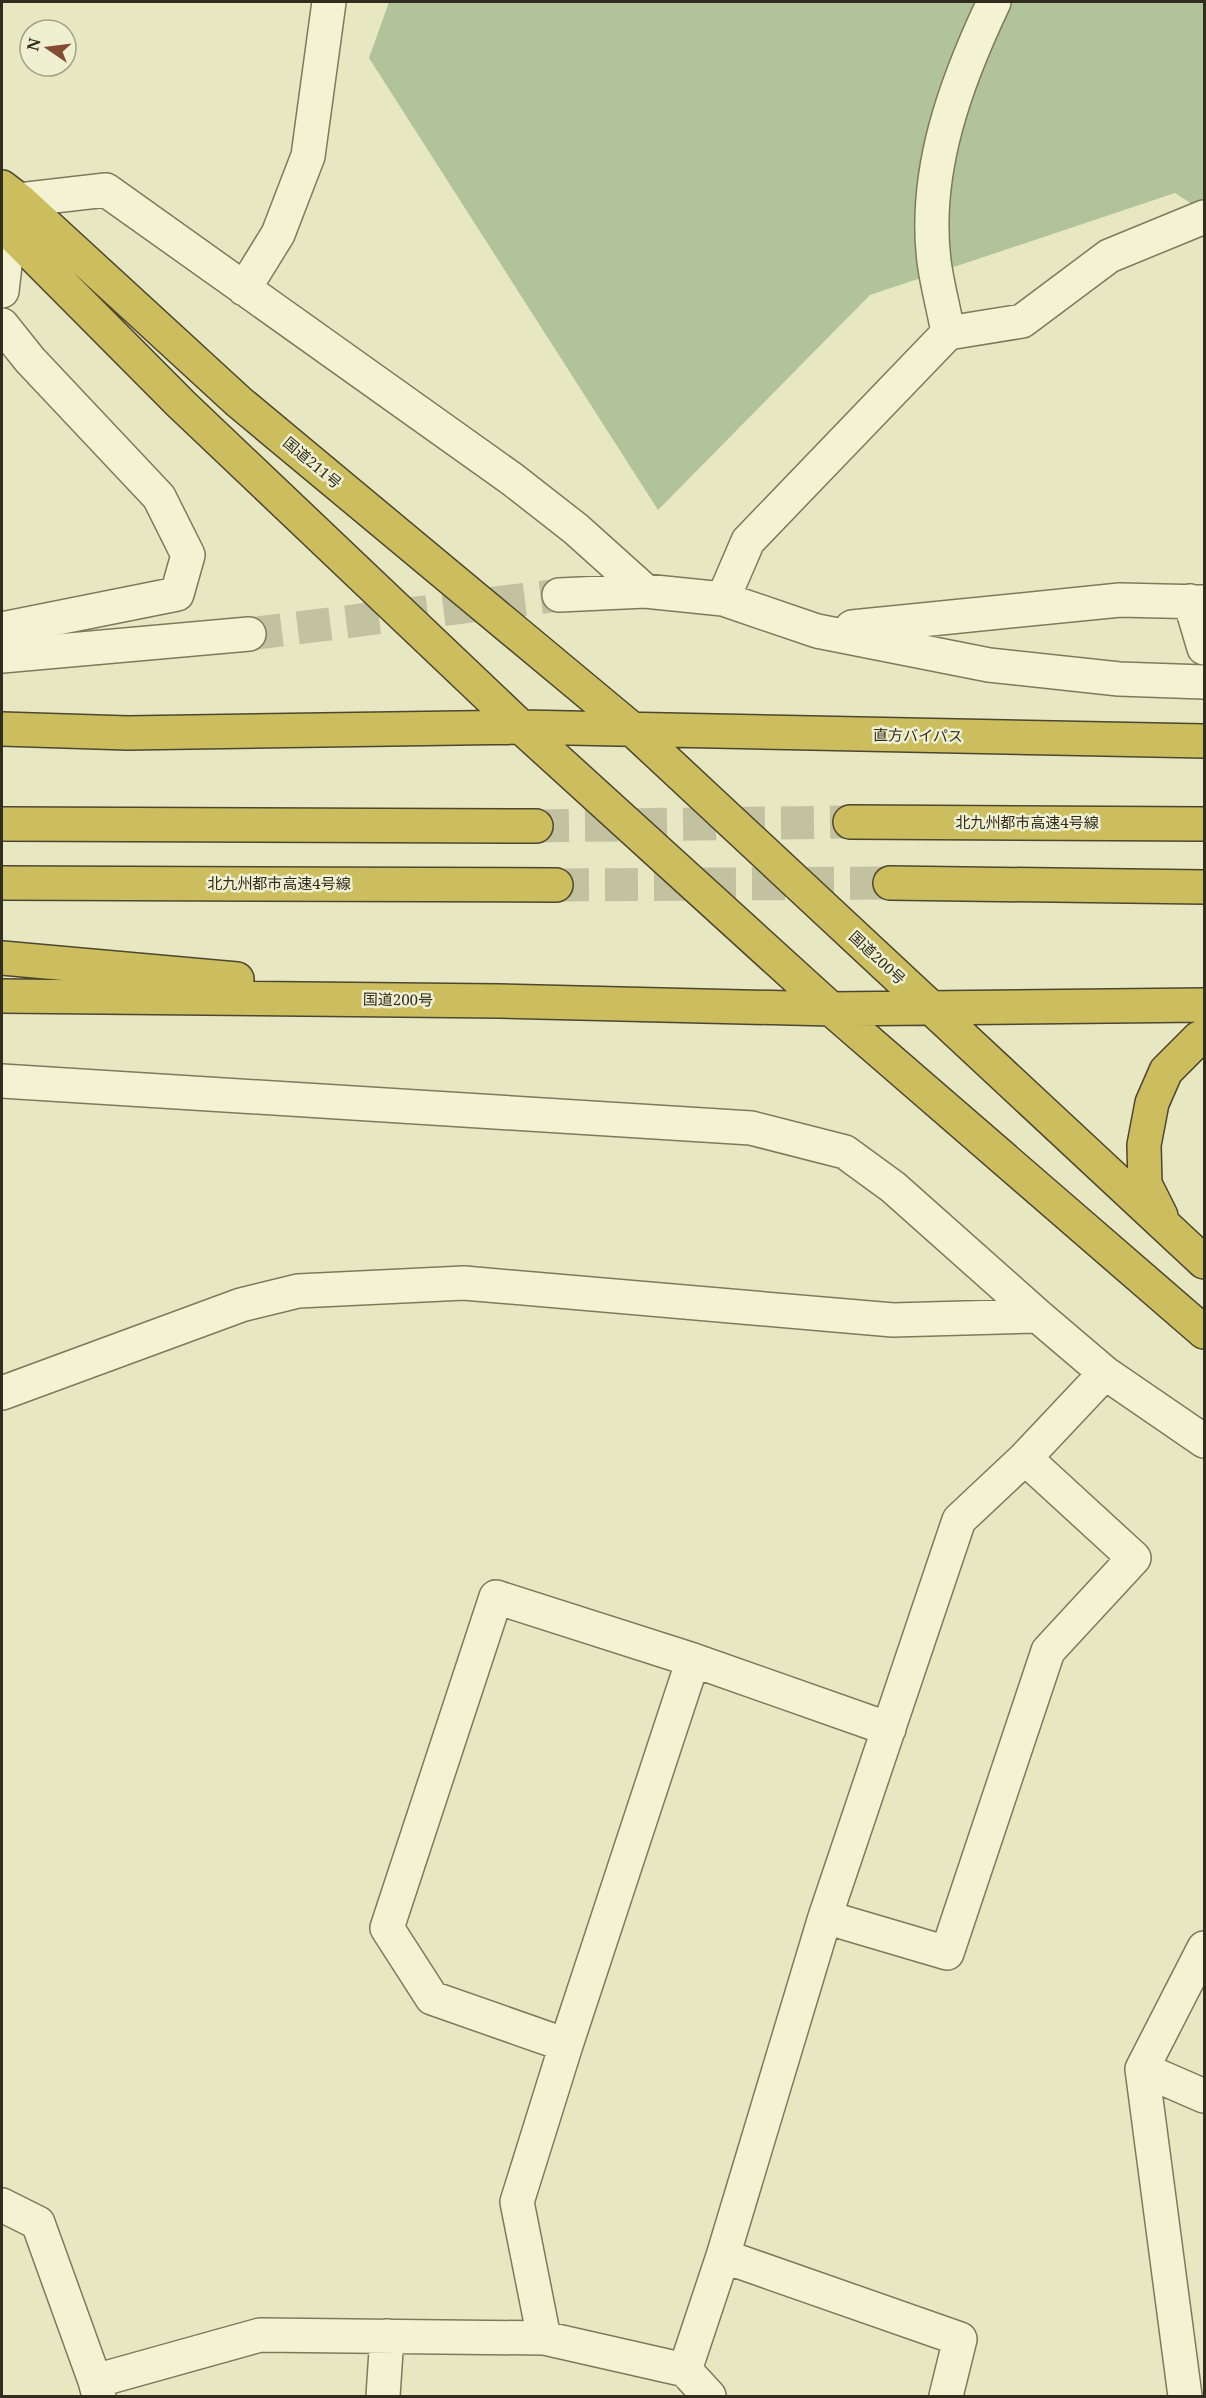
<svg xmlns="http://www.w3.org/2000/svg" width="1206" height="2398" viewBox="0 0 1206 2398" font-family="'Noto Serif','Noto Sans JP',serif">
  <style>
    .green { fill: #b1c398 }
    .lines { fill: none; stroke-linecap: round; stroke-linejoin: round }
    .minor-tunnel { stroke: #c2c2a1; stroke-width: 33; stroke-dasharray: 33 16; stroke-linecap: butt }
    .highway-tunnel { stroke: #c2c2a1; stroke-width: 33; stroke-dasharray: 33 16; stroke-linecap: butt }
    .minor-casing { stroke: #7f795c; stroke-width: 36 }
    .highway-casing { stroke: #4d4630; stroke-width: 36 }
    .minor { stroke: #f3f3d4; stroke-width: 33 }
    .highway { stroke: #ccbd5e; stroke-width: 33 }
    .labels { text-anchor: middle; stroke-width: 5; stroke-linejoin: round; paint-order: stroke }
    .street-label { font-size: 15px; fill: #302d1e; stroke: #eff0d1 }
  </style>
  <rect width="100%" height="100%" fill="#e7e7c2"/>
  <path class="green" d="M389 2H1204V212L1175 193 870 295 658 510 369 58Z"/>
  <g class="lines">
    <path class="minor-tunnel" d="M249 634 559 595"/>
    <path class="highway-tunnel" d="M536 826 850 822
      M556 885 890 883"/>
    <defs>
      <path id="minor" d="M19 200 106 190 512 479 576 529 645 591
        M244 289 278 234 308 156 329 2
        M2 291 9 231
        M2 325 30 360 159 497 188 555 177 594 2 629
        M948 333C944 309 937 285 934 261 923 171 956 82 994 2
        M559 595 645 591 723 599 817 631 989 665 1119 679 1204 682
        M723 599 748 541 948 333 1022 321 1109 256 1204 217
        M1190 601 1204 648
        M852 627 1120 600 1204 602
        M2 656 249 634
        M2 1081 751 1128 845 1152 893 1187 1038 1316 1105 1373 1204 1441
        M2 1393 241 1305 298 1291 464 1283 893 1320 1038 1316
        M825 1917 947 1953 1048 1651 1134 1558 1025 1458
        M566 2045 693 1660
        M1142 2069 1204 2096
        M2 2205 38 2223 95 2381 99 2396
        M723 2256 960 2339 946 2396
        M544 2338 517 2202 566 2045 432 1998 387 1928 496 1597 693 1660 889 1729
        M685 2370 709 2396
        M95 2381 260 2335 544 2338 685 2370 723 2256 825 1917 959 1520 1025 1458 1105 1373
        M383 2396 387 2336
        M1185 2396 1142 2069 1204 1948"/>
      <path id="highway" d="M2 187 19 200 239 402 632 729 1204 1262
        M2 224 181 404 521 727 831 1009 1204 1332
        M2 729 128 733 521 727 1204 741
        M850 822 1204 824
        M2 824 536 826
        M2 883 556 885
        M890 883 1204 887
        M2 958 237 979
        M2 996 499 1001 831 1009 1204 1005
        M1161 1216 1145 1184 1144 1145 1152 1103 1166 1071 1199 1038 1204 1036"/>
    </defs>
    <use href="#minor" class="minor-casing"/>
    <use href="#highway" class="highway-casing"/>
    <use href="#minor" class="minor"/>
    <use href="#highway" class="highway"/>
  </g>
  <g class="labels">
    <g class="street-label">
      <text transform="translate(312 463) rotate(40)" y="5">国道211号</text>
      <text transform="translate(918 736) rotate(1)" y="5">直方バイパス</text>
      <text x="1027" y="828">北九州都市高速4号線</text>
      <text x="279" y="889">北九州都市高速4号線</text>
      <text transform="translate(877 958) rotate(43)" y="5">国道200号</text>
      <text transform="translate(398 1000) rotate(1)" y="5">国道200号</text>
    </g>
  </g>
  <rect width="1206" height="2398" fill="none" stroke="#302d1e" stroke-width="6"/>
  <g transform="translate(48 48) rotate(284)"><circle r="28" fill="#eff0d1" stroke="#a3a289" stroke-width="1.5"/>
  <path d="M0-4.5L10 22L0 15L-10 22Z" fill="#854c34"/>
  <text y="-9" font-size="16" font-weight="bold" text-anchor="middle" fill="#302d1e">N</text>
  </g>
</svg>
